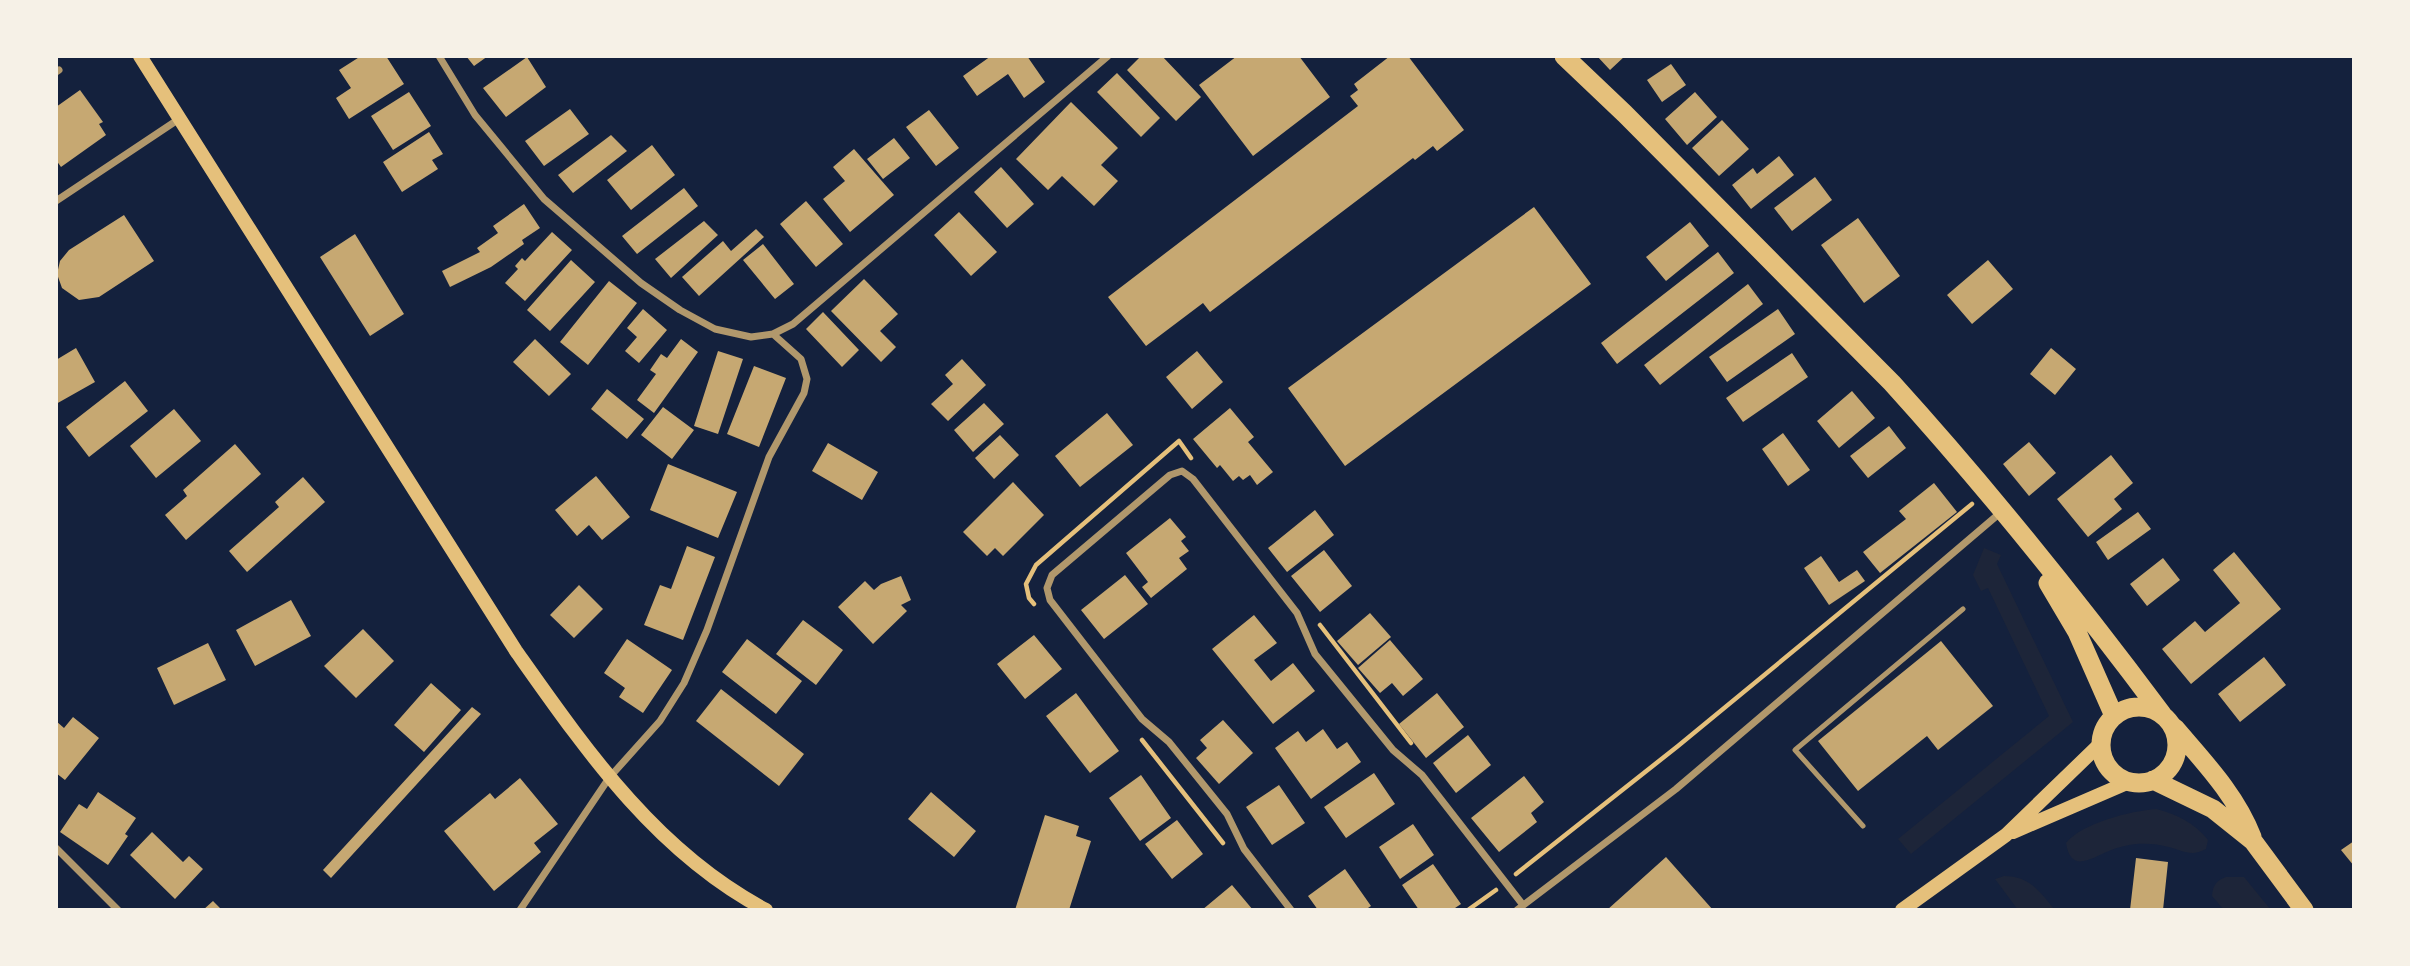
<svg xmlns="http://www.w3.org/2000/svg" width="2410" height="966" viewBox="0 0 2410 966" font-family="'Archivo Narrow',sans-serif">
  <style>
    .green { fill: #1d2539 }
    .building { fill: #c6a872 }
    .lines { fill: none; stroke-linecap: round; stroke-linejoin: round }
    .path { stroke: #e5c07b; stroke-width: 4.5 }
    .service { stroke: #b1986c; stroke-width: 5 }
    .minor { stroke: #b1986c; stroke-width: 7 }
    .secondary { stroke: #e5c07b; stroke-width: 14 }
    .trunk { stroke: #e5c07b; stroke-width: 19 }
  </style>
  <rect width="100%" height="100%" fill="#14213d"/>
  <path class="green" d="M1984 548 2001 555 1997 564 2073 722 1911 854 1898 839 2049 716 1988 588 1981 591 1973 575Z
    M2156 809C2176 814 2195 823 2208 840L2206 849C2191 857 2184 851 2169 847 2158 844 2148 843 2136 844 2127 845 2118 847 2109 851 2091 858 2071 874 2066 843 2082 823 2131 811 2156 809Z
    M2004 876C2030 876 2040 892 2055 910H2018L1995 879Z
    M2226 877H2244L2271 910H2224L2212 896C2213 885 2216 881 2226 877Z"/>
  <path class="building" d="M361 56H386L404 84 349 119 336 98 351 88 339 70Z
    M466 56H488L474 66Z
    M991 56H1027L1045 82 1024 98 1008 74 977 96 963 76Z
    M1141 56H1162L1201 97 1176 121 1127 70Z
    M1237 56H1299L1330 97 1253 156 1199 85Z
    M1390 56H1408L1464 130 1437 151 1433 146 1415 160 1413 158 1210 312 1203 303 1146 346 1108 297 1358 106 1350 96 1358 90 1354 84Z
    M1597 56H1625L1610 70Z
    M527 57 546 87 506 117 483 88Z
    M1671 64 1686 85 1662 102 1647 80Z
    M1117 73 1160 118 1141 137 1097 92Z
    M80 90 103 122 99 124 106 135 61 167 56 160V107Z
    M409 92 431 126 393 150 371 116Z
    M1695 92 1717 117 1687 145 1665 119Z
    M1071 102 1118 148 1101 165 1118 181 1094 206 1062 176 1048 190 1016 159Z
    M570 109 589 134 544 166 525 141Z
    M929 110 959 148 936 166 906 127Z
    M1722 120 1749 149 1719 176 1692 148Z
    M429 132 443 154 432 160 438 169 402 192 383 162Z
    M611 135 627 151 573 193 558 175Z
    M894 138 910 158 883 179 867 159Z
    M652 145 675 175 631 210 607 180Z
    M854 149 894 195 850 232 823 199 845 181 833 167Z
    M1779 156 1794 175 1751 209 1732 185 1753 168 1757 174Z
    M1001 167 1034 204 1007 228 974 192Z
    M1815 177 1832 200 1792 231 1774 208Z
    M684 188 698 206 637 254 622 236Z
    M806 201 843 244 816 267 780 224Z
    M524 204 540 228 522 240 524 244 491 267 450 287 442 271 480 252 477 248 498 233 493 226Z
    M1534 207 1591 284 1345 466 1288 388Z
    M959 212 997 252 971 276 934 235Z
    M124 215 154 261 99 297 79 300 62 288 57 274 60 261 69 250Z
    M1858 218 1900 276 1864 303 1821 245Z
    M704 221 718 235 671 278 655 259Z
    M1690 222 1709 246 1666 281 1646 257Z
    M756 229 764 237 699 296 682 277 723 241 731 251Z
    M552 232 572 250 525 301 505 283 518 269 515 266 522 258 525 261Z
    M355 234 404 314 370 336 320 257Z
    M763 244 794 284 775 299 743 260Z
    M1718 252 1734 273 1617 364 1601 343Z
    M571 260 595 282 550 331 527 310Z
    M1988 260 2013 289 1972 324 1947 295Z
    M864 279 898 314 880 331 896 347 881 362 831 311Z
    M609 281 637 303 588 365 560 342Z
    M1748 284 1763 304 1660 385 1644 365Z
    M643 309 667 330 639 363 625 351 637 337 627 328Z
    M1778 309 1795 334 1727 382 1709 357Z
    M823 312 859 350 842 367 806 329Z
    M535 339 571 374 549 396 513 362Z
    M681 339 698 352 654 413 637 400 656 374 650 370 661 354 667 358Z
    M76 348 95 382 56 404V360Z
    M2051 348 2076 369 2055 395 2030 374Z
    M718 351 743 359 718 434 694 426Z
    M1197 351 1223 382 1192 409 1166 377Z
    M1792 353 1808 377 1743 422 1726 398Z
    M962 359 986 385 948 421 931 404 953 384 945 375Z
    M754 366 786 378 759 447 727 434Z
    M125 381 148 411 89 457 66 427Z
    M607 389 644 419 627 439 591 409Z
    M1852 391 1875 418 1839 448 1817 421Z
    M984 403 1004 424 973 452 954 430Z
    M663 407 694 430 672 459 641 435Z
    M1230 408 1254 437 1248 442 1273 472 1257 485 1250 475 1243 480 1239 476 1233 481 1220 465 1217 468 1193 439Z
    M174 409 201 441 156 478 130 446Z
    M1107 413 1133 445 1080 487 1055 456Z
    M1889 426 1906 448 1868 478 1850 456Z
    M1783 433 1810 470 1788 486 1762 449Z
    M1000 435 1019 455 994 479 975 458Z
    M2029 442 2056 473 2029 496 2003 464Z
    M828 443 878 472 862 500 812 471Z
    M235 444 261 474 186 540 165 515 187 496 183 490Z
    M2111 455 2133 483 2114 499 2122 509 2088 537 2057 499Z
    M668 464 737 492 718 538 650 510Z
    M596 476 630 517 602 540 589 525 577 536 555 510Z
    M303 477 325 502 247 572 229 551 279 507 275 502Z
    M1013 482 1044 515 1003 556 995 548 987 556 963 532Z
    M1934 483 1957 512 1880 573 1863 552 1906 519 1899 511Z
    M1315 510 1334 535 1287 572 1268 548Z
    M2138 512 2151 529 2108 560 2096 542Z
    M1170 518 1186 537 1181 541 1189 551 1179 558 1187 569 1151 598 1142 587 1148 582 1126 553Z
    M687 546 715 557 683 640 644 625 660 585 671 589Z
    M1324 550 1352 586 1320 612 1291 576Z
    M2234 552 2281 609 2191 684 2162 649 2195 621 2205 632 2240 603 2213 570Z
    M1821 556 1839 582 1857 570 1865 581 1829 605 1804 568Z
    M2163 558 2180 580 2147 606 2130 584Z
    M1125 575 1148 604 1104 639 1081 610Z
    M901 576 911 600 901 605 907 611 873 644 838 607 865 581 874 590 881 584Z
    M579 585 603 609 574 638 550 615Z
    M291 600 311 636 255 666 236 630Z
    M1370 613 1391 637 1358 665 1337 641Z
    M1254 615 1277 643 1254 660 1271 681 1293 663 1315 691 1273 724 1212 649Z
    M803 620 843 650 816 685 776 654Z
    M363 629 394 661 356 698 324 666Z
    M1034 635 1062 669 1025 699 997 664Z
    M627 639 672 670 643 713 619 697 625 688 604 673Z
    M747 639 802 681 776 714 722 672Z
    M1390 640 1423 679 1403 696 1392 683 1380 693 1358 668Z
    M1941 641 1993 706 1938 750 1927 736 1858 791 1818 741Z
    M208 643 226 680 174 705 157 668Z
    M2264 657 2286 685 2240 722 2218 694Z
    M431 683 461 710 424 752 394 725Z
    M721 689 804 754 779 786 696 721Z
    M1076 693 1119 751 1090 773 1046 716Z
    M1437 693 1464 727 1426 758 1399 724Z
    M472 707 481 714 331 878 323 870Z
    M73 717 99 738 65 780 56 773V721L64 728Z
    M1223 720 1253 753 1219 784 1196 758 1207 748 1200 740Z
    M1323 729 1337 749 1347 742 1361 762 1311 799 1275 748 1298 731 1306 742Z
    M1468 735 1491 765 1456 793 1433 763Z
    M1374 773 1395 804 1346 838 1324 807Z
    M1141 775 1171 818 1140 841 1109 798Z
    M1524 776 1544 802 1531 813 1537 822 1499 852 1471 818Z
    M520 778 558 824 534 843 541 852 494 891 444 831 490 793 495 799Z
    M1279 785 1305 823 1272 845 1246 807Z
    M98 792 136 818 125 834 128 836 108 865 60 832 79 804 87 809Z
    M931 792 976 831 954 857 908 819Z
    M1045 815 1079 826 1076 836 1091 841 1069 910H1015Z
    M1177 820 1203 854 1172 879 1145 844Z
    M1413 824 1434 855 1400 879 1379 847Z
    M152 832 183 862 189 856 203 869 175 899 130 855Z
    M2354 841V866L2341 850Z
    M1666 857 1713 910H1654L1651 908 1649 910H1607Z
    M2136 858 2168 862 2163 910H2130Z
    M1433 864 1461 904 1452 910H1419L1402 885Z
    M1345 869 1371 906 1365 910H1318L1308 896Z
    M1232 885 1253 910H1202Z
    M213 901 222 910H203Z"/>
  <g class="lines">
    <path class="path" d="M1034 604 1029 598 1026 584 1036 565 1179 441 1191 458
      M1320 625 1411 743
      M1142 740 1223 843
      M1516 874 1678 746 1972 504
      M1468 910 1496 890"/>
    <path class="service" d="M1863 826 1795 750 1963 609"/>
    <path class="minor" d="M439 56 475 115 544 199 641 283 680 310 715 329 751 337 773 334 793 324 1108 56
      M56 72 59 70
      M56 201 179 119
      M56 848 118 910
      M520 910 609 778 660 721 684 683 707 630 769 457 804 393 807 379 801 359 773 334
      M1291 910 1244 849 1227 814 1169 742 1142 719 1050 600 1047 588 1052 575 1170 475 1182 471 1193 479 1297 613 1315 654 1393 750 1422 775 1523 905
      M1517 910 1676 789 2000 513"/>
    <path class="secondary" d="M140 56 516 651C586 750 656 852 766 910
      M2013 832 2129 782
      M1902 910 2006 835 2101 743"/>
    <path class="trunk" d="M1564 56 1625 114 1892 383C1988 489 2077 600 2162 714
      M2048 583 2077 632 2114 716
      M2101 745a38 38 0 1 1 76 0a38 38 0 1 1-76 0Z
      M2175 728C2204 762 2236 795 2252 837
      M2153 780 2213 809 2253 841 2304 910"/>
  </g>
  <rect width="2410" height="966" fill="none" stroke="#f6f1e7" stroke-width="116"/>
</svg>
